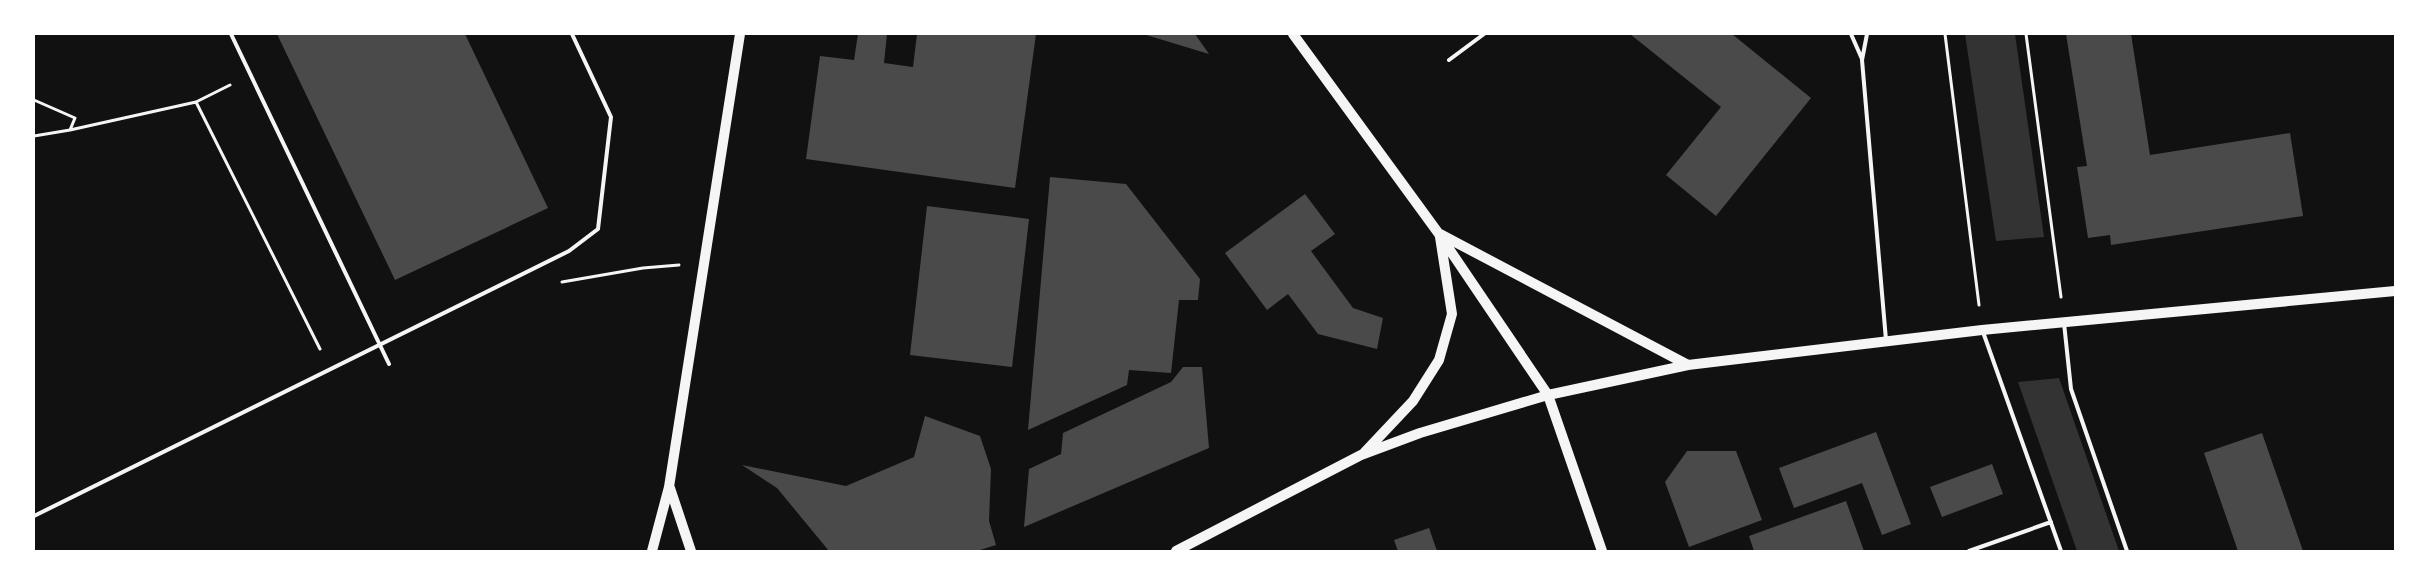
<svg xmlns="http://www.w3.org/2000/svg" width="2429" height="585" viewBox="0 0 2429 585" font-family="'Source Sans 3',sans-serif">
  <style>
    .water { fill: #333 }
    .building { fill: #4a4a4a }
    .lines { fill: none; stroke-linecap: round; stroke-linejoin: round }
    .path { stroke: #f5f5f5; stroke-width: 3 }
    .service { stroke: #f5f5f5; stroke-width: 4 }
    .secondary { stroke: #f5f5f5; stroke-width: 10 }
  </style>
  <rect width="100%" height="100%" fill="#111"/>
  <path class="water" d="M1965 34H2015L2044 237 1996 241Z
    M2059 378 2119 551H2077L2018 382Z"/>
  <path class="building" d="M277 34H465L548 208 395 280Z
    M858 34H887L884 63 913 67 917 34H1036L1015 188 806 159 820 56 854 60Z
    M1143 34H1195L1209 54Z
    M1630 34H1732L1811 98 1716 216 1666 175 1721 107Z
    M2066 34H2131L2150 155 2290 133 2303 216 2111 245 2110 235 2088 238 2077 167 2087 166Z
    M1050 177 1126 184 1200 279 1198 300H1179L1171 373 1129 370 1127 385 1028 430Z
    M1305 194 1335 234 1311 251 1353 308 1383 318 1377 349 1318 334 1288 294 1267 310 1225 253Z
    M927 206 1029 219 1012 367 910 355Z
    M1183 367H1202L1209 448 1024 527 1029 469 1061 454 1063 433 1171 382Z
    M925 416 980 436 991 469 989 521 996 545 977 551H829L777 488 742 465 846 486 914 457Z
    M1876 432 1911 524 1882 535 1862 483 1794 508 1779 468Z
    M2262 433 2303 551H2238L2204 453Z
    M1687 451H1736L1762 520 1689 547 1665 482Z
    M1992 464 2003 494 1942 517 1930 487Z
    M1846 501 1864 551H1754L1749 536Z
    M1429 528 1437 551H1398L1394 540Z"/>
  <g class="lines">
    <path class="path" d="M1945 34 1979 305
      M2026 34 2061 297
      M34 100 75 118 70 130 34 136
      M196 102 320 349
      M70 130 196 102 230 85
      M562 282 643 268 679 265"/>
    <path class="service" d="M231 34 389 364
      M1851 34 1862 59
      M1867 34 1862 60 1886 340
      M1449 60 1484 34
      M2064 323 2071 389 2127 551
      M1983 332 2061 551
      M34 516 569 251 598 229 611 117 572 34
      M1969 551 2051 522"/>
    <path class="secondary" d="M1293 34 1439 234 1548 395 1602 551
      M1440 234 1688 365
      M1364 453 1413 401 1439 360 1452 314 1440 237
      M670 488 691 551
      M652 551 669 487 740 34
      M1176 551 1361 455 1420 433 1548 395 1688 365 1982 330 2395 291"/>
  </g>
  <rect width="2429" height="585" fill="none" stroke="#ffffff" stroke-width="70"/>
</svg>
